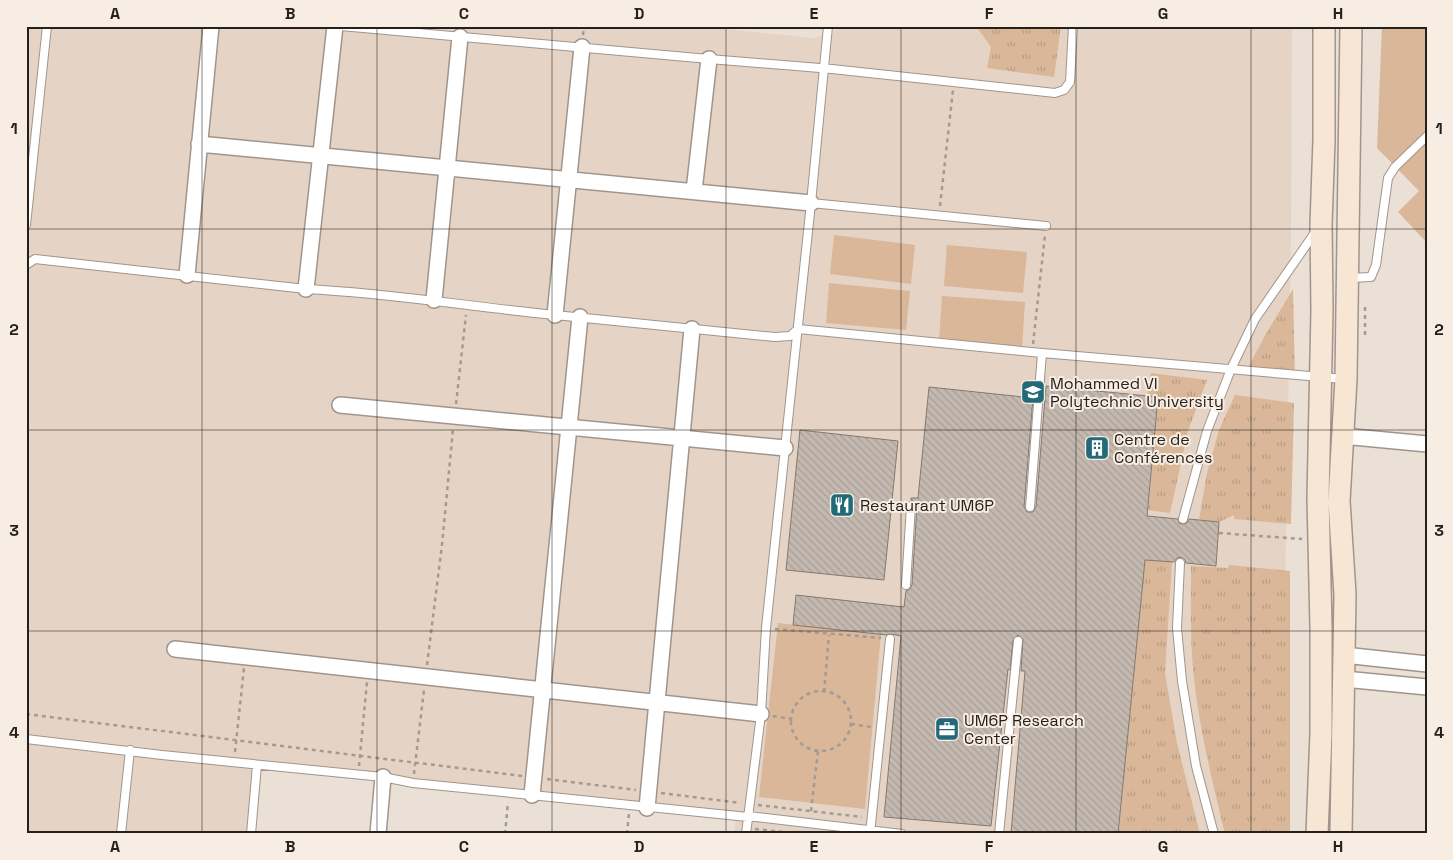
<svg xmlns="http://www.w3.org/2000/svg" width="1453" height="860" viewBox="0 0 1453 860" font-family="'Space Grotesk',sans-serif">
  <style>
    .built { fill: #e5d4c5 }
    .grass { fill: url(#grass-tufts) }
    .park { fill: #d9b798 }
    .building { fill: url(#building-back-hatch); stroke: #837970 }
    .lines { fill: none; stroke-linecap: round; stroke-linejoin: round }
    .lane-casing { stroke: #a0958c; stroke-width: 10 }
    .street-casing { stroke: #a0958c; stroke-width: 18 }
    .secondary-casing { stroke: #a0958c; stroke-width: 24 }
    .path { stroke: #a39b93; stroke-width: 2.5; stroke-dasharray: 4 4; stroke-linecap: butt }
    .lane { stroke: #fff; stroke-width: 8 }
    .street { stroke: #fff; stroke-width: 15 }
    .secondary { stroke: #f8e6d4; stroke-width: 21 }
    .grid { fill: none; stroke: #24201c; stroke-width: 1; stroke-opacity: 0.55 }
    .labels { text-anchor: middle; stroke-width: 4; stroke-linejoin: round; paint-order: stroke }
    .poi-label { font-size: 16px; fill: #24201c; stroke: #f8ede3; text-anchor: start }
    .neatline { fill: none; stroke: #24201c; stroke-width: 2 }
    .grid-label { font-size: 16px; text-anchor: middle; font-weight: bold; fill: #24201c }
  </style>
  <defs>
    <pattern id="grass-tufts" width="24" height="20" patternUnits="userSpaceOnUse" patternTransform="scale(1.25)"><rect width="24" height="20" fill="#d9b798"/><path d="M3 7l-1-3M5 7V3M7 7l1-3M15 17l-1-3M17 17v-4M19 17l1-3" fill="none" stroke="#ba9d82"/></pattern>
    <pattern id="building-back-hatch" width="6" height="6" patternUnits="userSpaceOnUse" patternTransform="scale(1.25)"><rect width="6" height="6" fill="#c4b9b0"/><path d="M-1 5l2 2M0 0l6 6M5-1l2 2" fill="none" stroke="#a89f97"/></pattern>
  </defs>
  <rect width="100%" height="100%" fill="#ebe0d6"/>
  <path class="built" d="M26 26H695L814 38 848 26H1292L1291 243 1281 834H734L736 817 261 770 254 834H26Z"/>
  <path class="grass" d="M976 26H1061L1054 77 987 68 991 47Z
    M1293 289 1295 379 1244 375 1267 332Z
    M1151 373 1207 380 1188 431 1170 513 1148 510 1158 397 1147 396Z
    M1235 395 1294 403 1291 524 1234 519V515L1219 522 1199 520 1207 473 1219 430Z
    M1145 560 1172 562 1165 673 1177 743 1200 834H1118Z
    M1229 565 1290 571V834H1225C1212 780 1198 724 1193 669 1190 634 1191 600 1191 566L1228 568Z"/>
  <path class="park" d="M1382 26H1427V243L1398 212 1419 191 1377 148Z
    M834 235 915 245 911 284 830 274Z
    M947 245 1027 252 1023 293 944 286Z
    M829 283 910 291 906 330 826 323Z
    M942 296 1025 302 1022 348 939 342Z
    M778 623 881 634 865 809 759 797Z"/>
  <path class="building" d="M1046 386 1158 397 1147 516 1178 519 1179 523 1182 524 1187 523 1189 519 1219 522 1216 566 1186 563 1185 560 1181 557 1177 558 1174 562 1145 560 1118 834H1011L1025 671H1021L1023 639 1018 635 1013 640 1010 670 1008 669 991 826 884 817 901 636 891 634 887 635 793 625 796 595 904 607 906 591 909 590 912 585 917 506 914 502 911 500V498H918L929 387 1033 398 1024 507 1027 512H1033L1036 507Z
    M800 430 898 441 884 580 786 570Z"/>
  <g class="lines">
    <defs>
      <path id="lane" d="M341 26 709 59 832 69 1055 93 1064 90 1070 82 1073 26
        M811 203 1046 226
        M26 225 47 26
        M26 265 35 259 306 289C390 293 472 307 555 315 628 322 701 330 775 337L790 336 798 329 1042 353 1344 379
        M1349 278 1371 277 1376 265 1388 178 1395 167 1427 136
        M1030 507 1042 353
        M1183 519 1207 431 1231 369 1255 319 1316 231
        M1180 563 1177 628 1182 681 1196 766 1214 834
        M906 585 911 506
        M26 739 162 755 383 777 413 783 748 817
        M748 816 902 834
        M121 834 130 750
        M251 834 257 765
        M746 834 761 714 766 628 811 203 828 26
        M870 834 890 639
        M999 834 1018 641"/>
      <path id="street" d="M199 144 811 203
        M694 191 709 59
        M187 275 211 26
        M306 289 335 26
        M434 300 460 37
        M555 315 582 47
        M340 405 785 448
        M1343 436 1427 444
        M175 649 761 714
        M1344 655 1427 664
        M1344 679 1427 687
        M532 795 580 317
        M647 808 692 329
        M378 834 383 777"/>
      <path id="secondary" d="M1317 834 1321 733V627L1318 498 1322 310 1321 224 1324 140V26
        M1341 834 1345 594 1339 501 1346 379 1351 26"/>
    </defs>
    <use href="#lane" class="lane-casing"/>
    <use href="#street" class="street-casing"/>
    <use href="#secondary" class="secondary-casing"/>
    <path class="path" d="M583 35 584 26
      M940 206 953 90
      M1365 335V306
      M1033 344 1045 235
      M456 404 466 315
      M1219 533 1302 539
      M775 629 881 638
      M427 665 442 545 453 429
      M791 721a30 30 0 1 1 60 0a30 30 0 1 1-60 0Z
      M824 692 829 635
      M26 714 522 776
      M773 716 792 719
      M851 724 871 727
      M235 752 244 668
      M359 766 367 682
      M414 774 424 690
      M547 779 636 790
      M661 793 740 803
      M758 805 862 817
      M811 811 818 751
      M755 829 801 834
      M505 834 508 802
      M627 834 629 813"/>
    <use href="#lane" class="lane"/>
    <use href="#street" class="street"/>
    <use href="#secondary" class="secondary"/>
  </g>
  <path class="grid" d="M202 26V834M377 26V834M552 26V834M726 26V834M901 26V834M1076 26V834M1251 26V834M26 229H1427M26 430H1427M26 631H1427"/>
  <defs>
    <symbol id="university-square" viewBox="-11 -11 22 22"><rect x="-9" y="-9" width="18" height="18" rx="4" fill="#236a78" stroke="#f8ede3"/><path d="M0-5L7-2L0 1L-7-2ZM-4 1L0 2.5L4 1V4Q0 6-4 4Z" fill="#fff"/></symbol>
    <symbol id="building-square" viewBox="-11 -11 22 22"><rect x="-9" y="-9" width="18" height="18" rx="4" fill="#236a78" stroke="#f8ede3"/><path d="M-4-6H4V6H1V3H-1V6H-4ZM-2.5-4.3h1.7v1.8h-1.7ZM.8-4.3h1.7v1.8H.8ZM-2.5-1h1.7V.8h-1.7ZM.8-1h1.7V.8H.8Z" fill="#fff"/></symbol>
    <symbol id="restaurant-square" viewBox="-11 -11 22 22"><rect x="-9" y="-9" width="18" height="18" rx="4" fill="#236a78" stroke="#f8ede3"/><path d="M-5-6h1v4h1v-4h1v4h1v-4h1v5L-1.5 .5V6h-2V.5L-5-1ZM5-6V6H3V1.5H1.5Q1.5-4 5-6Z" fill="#fff"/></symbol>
    <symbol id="office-square" viewBox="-11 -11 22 22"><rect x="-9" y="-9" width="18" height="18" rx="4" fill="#236a78" stroke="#f8ede3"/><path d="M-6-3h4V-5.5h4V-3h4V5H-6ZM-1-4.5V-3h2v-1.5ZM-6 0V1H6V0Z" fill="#fff"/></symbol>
  </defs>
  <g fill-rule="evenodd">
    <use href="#university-square" x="1019" y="378" width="28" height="28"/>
    <use href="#building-square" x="1083" y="434" width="28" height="28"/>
    <use href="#restaurant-square" x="828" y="491" width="28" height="28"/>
    <use href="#office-square" x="933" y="715" width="28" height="28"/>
  </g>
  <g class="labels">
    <g class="poi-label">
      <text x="1050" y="389">Mohammed VI<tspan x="1050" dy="18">Polytechnic University</tspan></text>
      <text x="1114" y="445">Centre de<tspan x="1114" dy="18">Conférences</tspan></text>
      <text x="860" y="511">Restaurant UM6P</text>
      <text x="964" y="726">UM6P Research<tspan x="964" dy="18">Center</tspan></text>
    </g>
  </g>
  <rect width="1453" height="860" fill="none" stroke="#f8ede3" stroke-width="55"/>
  <rect x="28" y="28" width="1398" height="804" class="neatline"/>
  <g class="grid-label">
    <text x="115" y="19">A</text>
    <text x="290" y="19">B</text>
    <text x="464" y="19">C</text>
    <text x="639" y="19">D</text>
    <text x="814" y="19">E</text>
    <text x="989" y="19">F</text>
    <text x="1163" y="19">G</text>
    <text x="1338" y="19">H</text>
    <text x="14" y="134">1</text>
    <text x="1439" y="134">1</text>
    <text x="14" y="335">2</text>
    <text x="1439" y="335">2</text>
    <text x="14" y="536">3</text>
    <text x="1439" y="536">3</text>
    <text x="14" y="738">4</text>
    <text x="1439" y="738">4</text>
    <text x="115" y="852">A</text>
    <text x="290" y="852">B</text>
    <text x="464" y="852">C</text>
    <text x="639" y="852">D</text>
    <text x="814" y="852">E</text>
    <text x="989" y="852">F</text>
    <text x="1163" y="852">G</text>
    <text x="1338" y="852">H</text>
  </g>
</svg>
